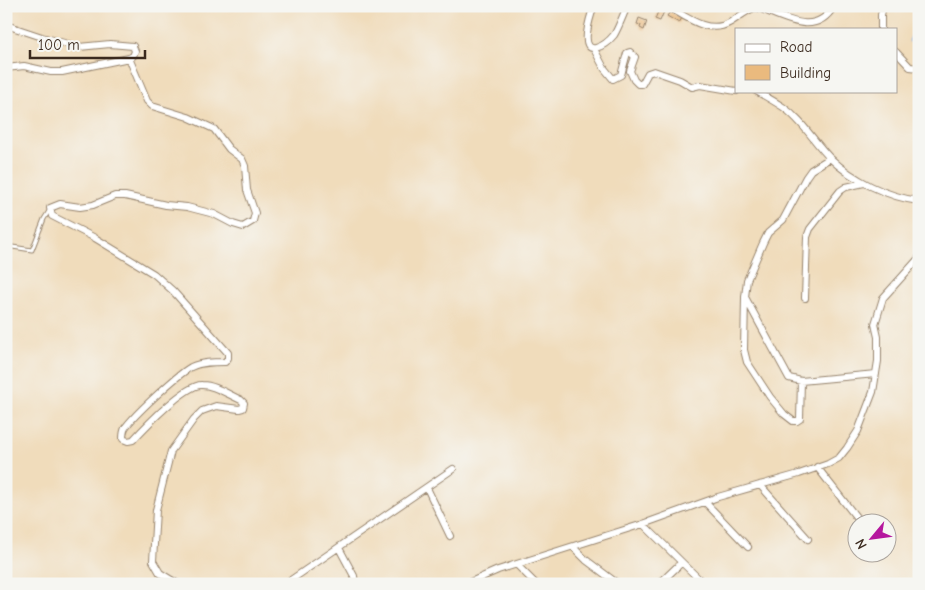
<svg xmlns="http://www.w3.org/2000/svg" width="925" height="590" viewBox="0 0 925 590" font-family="'Comic Neue',sans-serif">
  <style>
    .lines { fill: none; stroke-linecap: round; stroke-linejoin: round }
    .stream { stroke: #7cb2ea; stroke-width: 2.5 }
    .building { fill: #eaba7e }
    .service-casing { stroke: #96836c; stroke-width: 5 }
    .minor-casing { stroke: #96836c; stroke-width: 8 }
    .service { stroke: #fff; stroke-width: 3 }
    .minor { stroke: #fff; stroke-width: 6 }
  </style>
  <rect width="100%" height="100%" fill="#f6f6f2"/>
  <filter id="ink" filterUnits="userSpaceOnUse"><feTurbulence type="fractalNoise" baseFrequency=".02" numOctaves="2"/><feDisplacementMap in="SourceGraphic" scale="10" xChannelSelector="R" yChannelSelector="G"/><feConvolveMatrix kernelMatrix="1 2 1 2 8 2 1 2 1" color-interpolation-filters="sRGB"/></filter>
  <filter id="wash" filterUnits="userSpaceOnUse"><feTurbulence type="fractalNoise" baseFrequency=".0096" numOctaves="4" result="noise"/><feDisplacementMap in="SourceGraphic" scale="20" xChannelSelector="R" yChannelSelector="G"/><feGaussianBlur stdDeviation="1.12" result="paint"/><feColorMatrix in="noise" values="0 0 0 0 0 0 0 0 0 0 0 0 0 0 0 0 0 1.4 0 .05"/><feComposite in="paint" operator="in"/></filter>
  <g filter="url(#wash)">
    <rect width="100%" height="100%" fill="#f0dcbb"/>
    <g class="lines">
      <path class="stream" d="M910 41 919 24"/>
    </g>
    <g id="blocks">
      <path class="building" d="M660 7 665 9 660 21 655 19Z
        M670 12 682 18 679 23 667 16Z
        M639 18 647 21 644 30 640 28 641 25 637 24Z"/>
    </g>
  </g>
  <g filter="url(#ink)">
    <use href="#blocks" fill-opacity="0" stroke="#96836c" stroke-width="1"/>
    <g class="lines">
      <defs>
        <path id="service" d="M6 246 32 250 44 219 49 211"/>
        <path id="minor" d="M100 6H112
          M594 6C591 14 588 25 587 33 584 59 605 46 614 35 616 32 625 11 627 6
          M667 6C685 16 708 35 729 23 738 18 745 11 756 7 782 16 815 39 834 6
          M6 25 42 37 79 47 110 44 133 46 135 51 133 56 129 58 62 72H51L24 66 6 68
          M881 29V15L883 6
          M594 49 604 68 613 79 621 75 627 53 630 52 635 57 630 71 634 80 638 84H642L648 73 654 71 680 80 692 87 700 85 736 91
          M896 52 910 67 919 68
          M129 58 147 101 152 106 188 117 214 129 229 149 242 159 245 166 247 190 255 213 253 221 243 227 233 224 214 214 187 207 166 205 125 196H115L93 205 80 207 60 204 50 208 52 216 95 238 154 274 173 291 228 353V358L225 362C214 362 201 362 191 367 177 375 134 415 125 428 123 432 123 434 123 439L128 441 133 440C145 427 186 384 202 385 215 385 229 395 241 400L244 403 243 408 239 409 216 406 202 411 194 419 171 451 156 510 153 561 160 573 178 584
          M756 91C765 96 774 101 783 107 802 120 814 142 830 158 853 180 887 197 919 201
          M805 298 807 237 810 229 840 191 846 187 864 183
          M746 299 789 378 801 381 876 374
          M801 381 800 419 797 421H793L784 414 770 397 747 362 744 350 745 297 747 280 763 243 768 233 783 220 806 177 811 170 830 158
          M817 467 860 522
          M760 485 808 539
          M427 488 450 536
          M705 502 748 547
          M643 524 704 584
          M573 547 586 560 618 584
          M339 548 354 576 355 584
          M517 565 536 584
          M285 584 453 469
          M466 584 498 570 643 524 718 497 799 474 828 464 839 458 847 448 858 431 873 392 878 361V337L875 324 883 298 919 258
          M659 584 681 563"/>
      </defs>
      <use href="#service" class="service-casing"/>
      <use href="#minor" class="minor-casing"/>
      <use href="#service" class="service"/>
      <use href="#minor" class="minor"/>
    </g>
  </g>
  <rect width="925" height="590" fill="none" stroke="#f6f6f2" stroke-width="25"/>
  <rect x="735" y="28" width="162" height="65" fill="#f6f6f2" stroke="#aba49d"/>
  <rect x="745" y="44" width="25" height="8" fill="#ffffff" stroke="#aba49d"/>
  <text x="780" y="52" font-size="15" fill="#3b2a1e">Road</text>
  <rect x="745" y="65" width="25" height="15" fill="#eaba7e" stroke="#aba49d"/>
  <text x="780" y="78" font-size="15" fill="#3b2a1e">Building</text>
  <g transform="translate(872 538) rotate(241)"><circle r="24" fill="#f6f6f2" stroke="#aba49d"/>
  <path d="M0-4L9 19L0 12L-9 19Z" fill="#b5179e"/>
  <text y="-8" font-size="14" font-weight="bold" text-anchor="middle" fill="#3b2a1e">N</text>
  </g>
  <path d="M30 50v8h115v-8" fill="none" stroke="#3b2a1e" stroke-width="2.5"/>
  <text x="38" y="50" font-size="15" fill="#3b2a1e" stroke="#f6f6f2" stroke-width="4" paint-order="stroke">100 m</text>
</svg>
